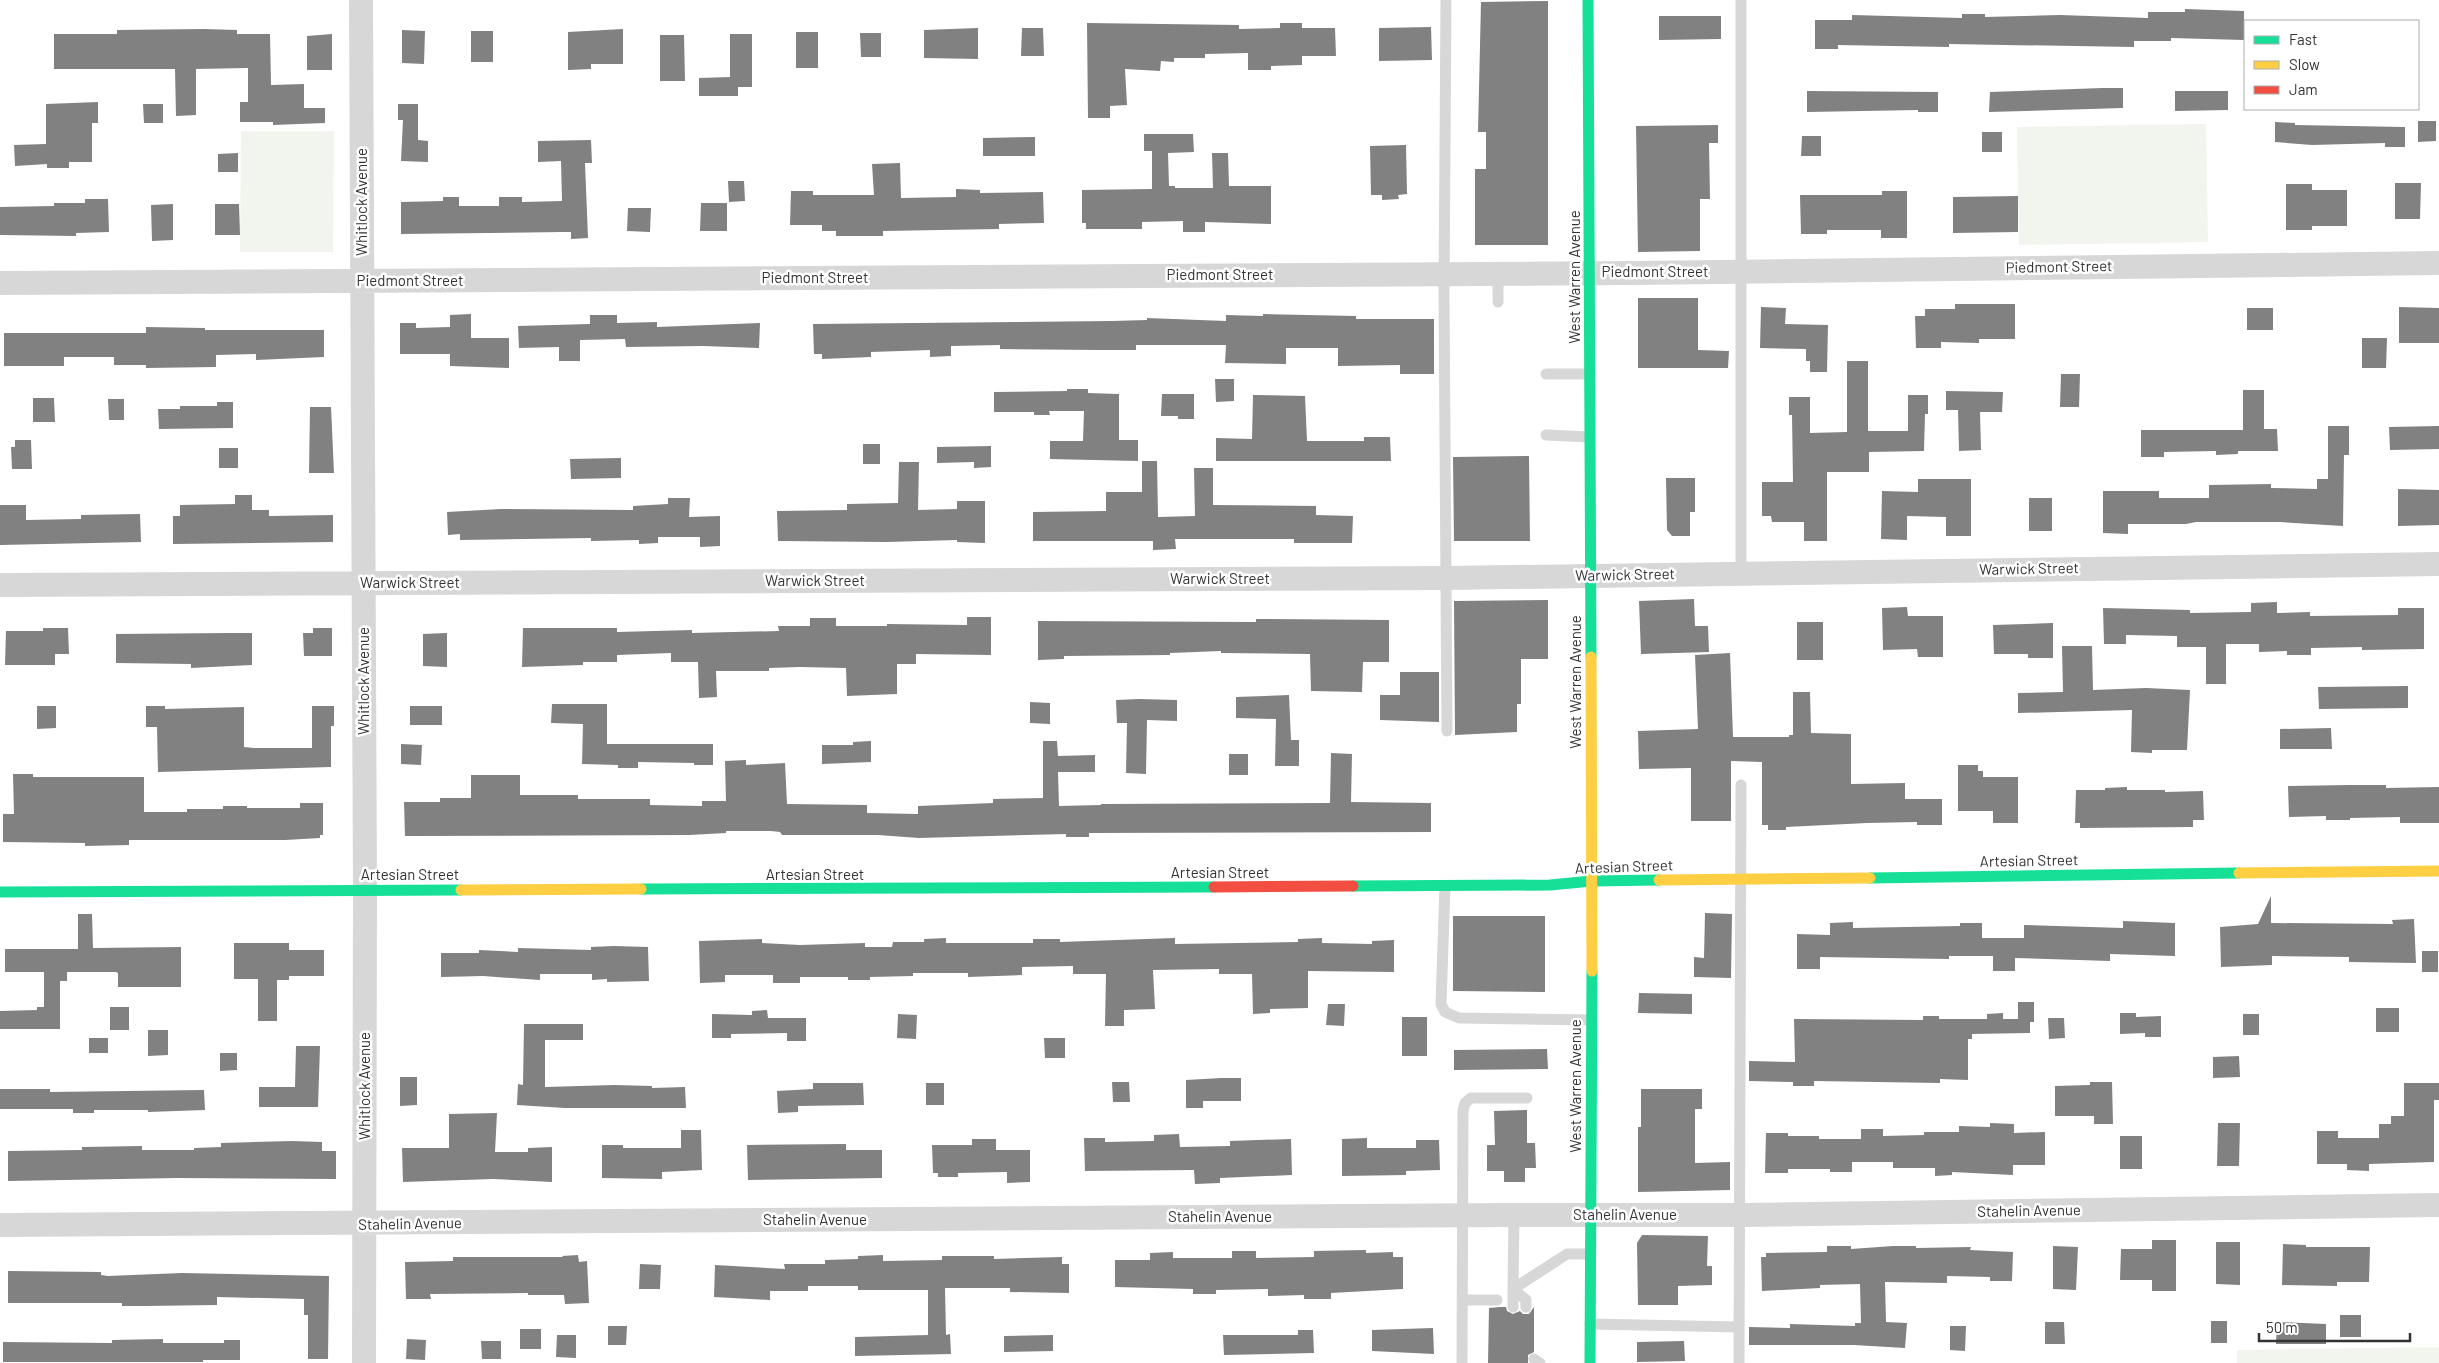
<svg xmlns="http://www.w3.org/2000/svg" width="2439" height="1363" viewBox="0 0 2439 1363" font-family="Barlow,sans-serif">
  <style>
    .green { fill: #f1f5ed }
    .building { fill: #818181 }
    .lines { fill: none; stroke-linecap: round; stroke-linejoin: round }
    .lane { stroke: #d7d7d7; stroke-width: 11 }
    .street { stroke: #d7d7d7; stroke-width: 24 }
    .fast { stroke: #16e098; stroke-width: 11 }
    .slow { stroke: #ffcf43; stroke-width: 11 }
    .jam { stroke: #f24e42; stroke-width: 11 }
    .labels { text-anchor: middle; stroke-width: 5; stroke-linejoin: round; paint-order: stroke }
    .street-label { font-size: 15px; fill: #333; stroke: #fff }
  </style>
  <rect width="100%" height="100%" fill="#fff"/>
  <path class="green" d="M2206 124 2208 242 2019 245 2017 127Z
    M241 131H334L333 252H240Z
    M2439 1347V1363H2237V1350Z"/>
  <path class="building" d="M1548 1V245H1475V169H1486V132H1478L1481 2Z
    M2185 9 2244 11V40L2171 38V41H2134V47L1949 44V47L1838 45V49H1815V20H1852V15L1962 18V14H1985V17L2060 15 2148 18V12H2185Z
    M1659 16H1721V39L1659 40Z
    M1087 23 1239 25V29L1280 28V23H1302V28H1335L1336 56H1302V65L1271 66V70H1248V53L1205 54V58H1174V62L1161 61 1160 71 1125 69 1127 105 1110 106V118H1088Z
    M1431 27 1432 60 1379 61V28Z
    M978 28V59L924 58V30Z
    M1022 28H1043L1044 56H1021Z
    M204 29 237 30V34H270L271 85 304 84V108H325V123L273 125V122H240V102H248V68L196 69V115L176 116 175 69H54V34H117V30Z
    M623 29V64H591V69L568 70V32Z
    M402 30 425 31 424 64 402 63Z
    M471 31H493V62H471Z
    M796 32H818V68H796Z
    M860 33H881V57H861Z
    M332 34V70H307V36Z
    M730 34H752V87H738V96H699V78L730 77Z
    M660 35H684L685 81H660Z
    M2103 88H2123V108L1989 112 1990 92Z
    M1807 91 1938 92V112H1918V110L1807 112Z
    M2175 91H2228V110L2175 111Z
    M98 102V123H92V162H69V168H47V164L15 166 14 145 46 144V104Z
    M143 104H163V123H144Z
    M398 104H418V140L428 141V162L401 161 403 120H398Z
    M2418 121H2436V141L2418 142Z
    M2275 122 2295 123V125L2405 127V147H2385V143L2312 145 2275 142Z
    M1718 125V143H1709L1710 199H1700V251L1638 252 1636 126Z
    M1982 132H2002V152H1982Z
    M1144 134H1193L1194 152 1168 153 1169 186H1175V188H1213L1212 153H1228L1229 186H1271V224L1205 222V232H1183V221L1142 222V229H1086V223H1082V190L1152 189V151H1144Z
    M1802 136H1821V156H1801Z
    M1035 137V156H983V138Z
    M591 140 592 163H585L588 238 571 239V232H563L401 234V202L443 201V197H459V206H499V197H522V202L562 201 561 161 538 162V141Z
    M1406 145 1407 194 1398 195 1399 199 1382 200V195H1371L1370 146Z
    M238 153V172H218V154Z
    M900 163 901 198 956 197V189L980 190V193L1043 192 1044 223 999 224V229L883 231V236H836V231H822V225H790L791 191H813V195H874L872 164Z
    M728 181H744L745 201 729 202Z
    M2395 183H2421L2420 219H2395Z
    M2286 184H2312V190H2347V226H2312V230H2286Z
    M1882 191H1907V238H1881V230H1827V234H1801L1800 195H1882Z
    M2018 196V232L1953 233V197Z
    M85 199H108L109 232 76 233V236L0 235V207L54 206V203H85Z
    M701 203H727V231H700Z
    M173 204V240L152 241 151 205Z
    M215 204H239L240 235H215Z
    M628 208H651L650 232 627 231Z
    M1638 298H1698V350L1729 351 1728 368H1638Z
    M1955 304H2015V339H1979V343L1941 342V348H1916L1915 316H1925V309H1955Z
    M1761 307 1786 308 1785 324 1828 325 1827 372H1810V361H1806V349L1760 348Z
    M2399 307 2439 308V343H2399Z
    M2247 308H2273V330H2247Z
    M471 314V338H509V368L450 366V354H400V323H416V328L450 327V315Z
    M1263 314 1356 316V319H1434V374H1400V365L1338 366V348H1286V364L1225 363 1226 345H1136V350H1100L1000 349V345L951 346V356L930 357V350L871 352V357L822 359V354H814L813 324 1112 321 1147 320V318L1226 321V315L1263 316Z
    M590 315H617V323L657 322V327L760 323 759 348 703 346 626 347 625 339 580 340V361H559V347L519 348 518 326 590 324Z
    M146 327 205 328V330H324V357L256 360V354L216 355V367L146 368V365H114V357H64V366H4V333H146Z
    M2362 338H2387L2386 368H2362Z
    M1847 361H1868V431H1908V395H1928V414H1925L1924 451 1869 452V472H1827V541H1804V522H1772L1771 516H1762V482H1793L1792 415H1789V397H1810V433L1847 432Z
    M2061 374H2080L2079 407H2060Z
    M1215 379H1234V401L1216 402Z
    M1067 389H1088V393L1119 394V440H1138V461L1050 459V441H1083L1084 411H1049L1050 415H1034V412H994V392L1067 391Z
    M2243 390H2264V429H2277L2278 451H2238V454L2216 455V451L2164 452V457H2141V430H2243Z
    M1946 391 2003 392 2002 412H1980L1981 450 1959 451 1958 410H1946Z
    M1162 394H1194V419H1178V416H1161Z
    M1253 395 1305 396 1307 441H1364V437H1390L1391 461H1216V438L1252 439Z
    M33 398H54L55 422H33Z
    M108 399H124V420H109Z
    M217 402H233V428L159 429 158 409H180V406H217Z
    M310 407H331L334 473H309Z
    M2328 426H2349V455H2344L2343 526 2280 522H2196L2186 524H2128V534L2103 533V491H2159V498H2209V485L2271 484V488L2317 489V479H2328Z
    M2439 426V449L2390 450 2389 427Z
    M15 440H31L32 469H12L11 447H15Z
    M863 444H880V464H863Z
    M991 446V467L974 468V462L937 463V447Z
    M219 448H238V468H219Z
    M1529 456 1530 541H1454L1453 457Z
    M621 458V478L571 479 570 459Z
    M1142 461H1157L1158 517 1195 516 1194 468H1213V505L1316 506V515L1353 516 1352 543H1294V539H1175L1176 549 1153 550V541H1033V512L1106 511V492H1142Z
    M899 462H919L918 510 957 509V501H985V543L957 542V540L887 542 778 541 777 511 847 510V504L898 503Z
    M1666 478H1695V512H1690V536H1672L1667 530Z
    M1918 479H1971V536H1946V517L1907 516V540L1881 539 1882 491 1918 492Z
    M2398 489 2439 490V525L2398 526Z
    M235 495H252V510H269V516L333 515V542L173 544V516H180V505L235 504Z
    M668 498H690L689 517 720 516V546L700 547V537H658V543L639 544V540L591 541V538L460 540V534L448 535 447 512 501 509 633 510V506L668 504Z
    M2029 498H2052V531H2029Z
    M0 505H26V520L81 519V515L140 514 141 542 0 545Z
    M1694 599 1695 626H1708L1709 652 1641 654 1639 601Z
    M1548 600V659H1521V704H1517V732L1455 735 1454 601Z
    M2277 602V613L2310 612V616L2398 615V608H2424V649L2362 650V647L2311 648V655H2287V651L2259 652V644H2226V684H2206V647H2177V636L2126 635V644H2104L2103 608 2190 610V613L2251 612V603Z
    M1907 607 1908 616H1943V657H1918L1917 649 1883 650 1882 608Z
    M967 617H991V655L916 654V664H897V694L847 696 846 668 800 667 769 668V671H716L717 697 699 698 698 662H671V653L617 655V662H583V665L522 667 523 628H617V632L692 630V633L779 631 778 626H810V618H836V626H887V624L967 625Z
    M1256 619 1389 620V662H1363L1362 692 1311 691 1310 654 1221 653V651L1170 653V655L1064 656V659L1038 660V621L1256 622Z
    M1797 622H1823V660H1797Z
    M2053 623V658H2028V654H1994L1993 625Z
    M43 628H68L69 654H55V665H5L6 631H43Z
    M313 628H332V656H304L303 633H313Z
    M228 633H252V665L191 668V664L116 663V634Z
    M447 633V667L423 666V634Z
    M2062 646H2092L2093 690 2146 688 2190 690 2187 750H2152V753L2131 752 2132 710 2018 713V693L2063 692Z
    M1730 653 1733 737H1789V735H1793V692H1810L1811 733 1851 734V784L1905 783V799H1942V825H1917V822L1867 823 1786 827V830H1768V825H1762V762L1731 761V821H1691V768L1639 769 1638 731 1698 729 1695 655Z
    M1400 672H1439V722L1380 720V695H1400Z
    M2408 686V708L2319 709 2318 687Z
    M1289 695 1291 740H1299V766H1275L1276 719 1236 718V697Z
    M1139 699 1177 700V721L1147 720 1146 774 1126 773 1127 723H1117L1116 700Z
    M1030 702 1050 703V724L1030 723Z
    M552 704H607V744H713V765H694V763L638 762V768H618V765L582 764 583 724 551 723Z
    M37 706H56V728L37 729Z
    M146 706H165V709L244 707V747L254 748H312V706H334V726H331V767L158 772 157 727H146Z
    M410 706H442V725H410Z
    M2331 728 2332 749H2280V729Z
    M871 741V762L822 764V745H853V742Z
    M1043 741H1057L1058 756 1095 755V772H1058L1059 806 1101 805V804L1330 803 1331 753 1352 754 1351 802 1431 803V832L1089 833V837H1066V834L919 838 878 835H782L780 832 771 831H726V833L689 835 405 836 404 802H440V798H471V775H520V795H578V799H650V805L702 806V801H726L725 761 746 760V765L785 763 787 804 867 805V813L918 814V806L993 803V799L1043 798Z
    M401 744 422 745 421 765 401 764Z
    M1229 754H1248V775H1229Z
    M1958 765H1978V771H1983V777H2018V823H1993V811H1958Z
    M13 774H33V777H144V812H187V809H223V806H247V808H300V803H323V835H320V838L285 840H129V845L85 846V843L3 842V814H14Z
    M2350 785H2386V788L2439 787V823H2400V817L2350 818V820H2326V816L2289 817 2288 786Z
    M2127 787V790H2165V792L2203 791 2204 820H2193V827L2080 828V823H2075L2076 790H2105V788Z
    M2271 896V923L2393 924 2392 920 2414 919 2416 963 2349 962V957L2272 956V965L2221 967 2220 927 2258 924Z
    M1705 913 1732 914 1731 978 1694 977V957L1704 958Z
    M78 914H92L93 948 181 947V987H118V973L116 972H67V981H60V1029H0V1011L37 1010V1007H44V972H5V949H78Z
    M1453 916H1545V992L1453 991Z
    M2123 921 2175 923V956L2110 954V961L2015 958V971H1993V956H1949V959L1820 957V969H1797V934L1830 935V923L1853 922V928L1960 926V923H1982V938H2024V925L2123 928Z
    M946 938V943H1033V939H1060V942L1175 938V944L1298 942V939L1322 938V943L1372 944V941L1394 940V972L1308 971V1008L1270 1009V1013L1253 1014 1252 974H1219V969L1153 970 1155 1009 1124 1010V1026H1105L1106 974H1073V966L1022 967V975L968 977V973H913V976L870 977V980H848V977H800V983H773V975H725V982L700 983 699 941 762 939V943L800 945 865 943V947H892L893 942H924V939Z
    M234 943H289V950H324V976H289V980H277V1021H258V979H234Z
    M614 946 648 947 649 981 607 982V979L592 980V974H540V980L483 976 441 977V953H479V950L518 952V948L591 950V947Z
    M2422 951H2438V972H2422Z
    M1639 993 1692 994V1014L1638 1013Z
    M2018 1002H2034V1022H2030V1033L1972 1034V1039H1968V1080L1940 1079V1083L1814 1081V1086H1793V1082L1749 1081V1061L1795 1062 1794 1019 1923 1020V1016H1939V1019H1987V1014L2003 1013V1019H2018Z
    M1328 1004H1345L1344 1026 1326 1025Z
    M110 1007H129V1030H110Z
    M2376 1008H2399V1032H2376Z
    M767 1010 768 1018H806V1041H787V1033L731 1034V1038H712V1014L752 1015V1011Z
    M2120 1013H2136V1017L2161 1016V1037H2145V1033L2120 1034Z
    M898 1014 917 1015 916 1039 897 1038Z
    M2243 1014H2259V1035H2243Z
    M1402 1017H1427V1056H1402Z
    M2048 1018H2064L2065 1038 2049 1039Z
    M524 1024H583V1040H545V1087L614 1085 652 1086V1088L685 1087 686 1108H565L517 1105 518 1084 523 1085Z
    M148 1030H168V1055L148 1056Z
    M89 1038H108V1053H89Z
    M1044 1038H1065V1058H1045Z
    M296 1046H320L318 1107H259V1087H295Z
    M1547 1049 1548 1069 1454 1070V1050Z
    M220 1053H237V1070L220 1071Z
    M2239 1056 2240 1077 2213 1078V1057Z
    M400 1077H417V1105L400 1106Z
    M1221 1078H1241V1101H1203V1108H1186V1080Z
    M1112 1082H1129L1130 1102H1113Z
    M2090 1082H2112L2113 1124H2094V1116H2055V1086L2090 1085Z
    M813 1083H863L864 1105 798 1106V1112L778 1113 777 1091 813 1089Z
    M926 1083H944V1105H926Z
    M2404 1083H2439V1100H2434V1162L2369 1164V1171L2347 1170V1164H2317V1131H2338V1138H2379V1124H2391V1116H2404Z
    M0 1089H50V1092L204 1090 205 1110 148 1112V1110H94V1113H73V1109H0Z
    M1641 1089H1702V1109H1695V1163L1730 1162V1190L1638 1192V1127H1641Z
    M1527 1110V1143H1535L1536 1168H1525V1182H1504V1171H1487V1145H1495L1494 1111Z
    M497 1113 495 1152H528V1148L552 1147V1182L493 1179 403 1182 402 1148H449V1114Z
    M1990 1123 2014 1124V1133L2045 1132V1165H2013V1175L1952 1172V1175L1935 1176V1168H1893V1162H1852V1172H1830V1169H1788V1173H1765L1766 1133H1788V1136H1819V1139H1861V1129H1883V1136L1924 1135V1132H1959V1126L1990 1127Z
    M2218 1123H2240L2239 1166H2217Z
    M681 1130H701L702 1170 662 1172V1179L602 1178V1145H623V1148H681Z
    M1179 1134 1180 1147 1230 1146V1141L1291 1139 1292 1175 1220 1178V1183L1195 1184 1194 1170 1085 1171 1084 1138H1105V1142L1154 1141V1135Z
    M2120 1136H2142V1169H2120Z
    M1367 1138V1148H1416V1140H1439L1440 1170 1406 1171V1175L1342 1176V1139Z
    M972 1139H996V1150H1030V1182L1007 1183V1172L958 1173V1177H938V1173H933L932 1145H972Z
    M292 1141 322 1142V1151H336V1179L177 1178 8 1181V1151L82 1150V1147L142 1146V1150H194V1148L221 1147V1143Z
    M846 1144V1150H882V1178L748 1180 747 1145Z
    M1642 1235 1708 1236 1707 1266H1712V1285L1678 1286V1305H1638L1637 1243Z
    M2152 1240H2176V1291H2152V1280H2120L2121 1249H2152Z
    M2216 1242H2240V1285L2216 1284Z
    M2283 1244 2306 1245V1247H2370L2369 1282H2337V1286L2282 1285Z
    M1827 1246H1851V1249L1893 1246H1916V1248L1971 1247 1970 1250 2013 1252 2012 1281H1990V1277L1947 1276V1283L1885 1282 1886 1322 1907 1323 1905 1348 1854 1345H1749V1327L1790 1328V1324L1855 1326V1323H1861L1860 1284 1820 1285V1288L1762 1291 1761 1257H1766V1253L1827 1252Z
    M2053 1246 2078 1247 2076 1290 2053 1289Z
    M1366 1250V1253L1393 1252V1257H1403V1289L1331 1293V1299H1304V1295L1268 1296V1289L1216 1290V1294H1193V1289L1115 1287V1260H1150V1253L1173 1252V1258H1232V1251H1256V1258L1314 1257V1251Z
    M578 1255 579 1262 587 1261 589 1303 565 1304 564 1295H528V1293L430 1294 431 1299H406L405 1262 453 1261V1257H563L562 1256Z
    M883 1255V1261L942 1260V1256H994V1259L1062 1257V1264H1069V1293L1010 1292V1288H945L946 1335 950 1334 951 1354 855 1356V1337L928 1335V1290H858V1286H808V1291H770V1300L714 1297 715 1265 785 1269 784 1264H825V1260L858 1259V1256Z
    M640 1264 661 1265 660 1289H639Z
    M8 1271 101 1272V1275L108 1276 182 1273 329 1276 328 1359H308V1315H304V1299L217 1297V1305L145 1306H122V1303H8Z
    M1500 1307H1506L1507 1311 1513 1314 1520 1311 1523 1314H1529L1534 1307V1352L1528 1355V1363H1488L1489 1308Z
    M2340 1315H2361V1337H2340Z
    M2211 1321H2227V1343H2211Z
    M2045 1322H2064L2065 1344H2045Z
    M2277 1322 2326 1324V1344H2276Z
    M608 1326H627L626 1345H608Z
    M1950 1326H1966L1965 1351 1950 1350Z
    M1433 1328 1434 1354 1372 1351V1330Z
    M520 1329H541V1349H520Z
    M1298 1330H1313L1314 1353 1224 1355 1223 1335H1298Z
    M557 1335H576V1358L556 1357Z
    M1053 1335V1351L1004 1352V1336Z
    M163 1339V1343H224V1340H240V1360H203V1362H3V1342L112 1343V1340Z
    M407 1339 426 1340 425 1360 406 1359Z
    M481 1341H501V1359H482Z
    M1684 1341 1685 1361 1637 1362V1342Z"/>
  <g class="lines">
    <path class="lane" d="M1446 0 1444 294 1447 731
      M1741 0V573
      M1498 273V302
      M1546 374H1590
      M1546 435 1590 437
      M1445 886 1441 1004 1445 1012 1459 1018 1591 1020
      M1514 1215 1513 1289 1567 1254H1590
      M1513 1289 1526 1300V1307
      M1462 1300H1497
      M1513 1307V1289
      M1590 1324 1739 1327
      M1534 1359 1540 1363
      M1462 1363 1463 1111 1465 1103 1471 1098H1527
      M1739 1363 1741 785"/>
    <path class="street" d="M361 0 365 890 364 1363
      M0 283 1634 273 2439 263
      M0 585 1446 578 2439 564
      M0 1225 1514 1215H1740L2439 1205"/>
    <path class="fast" d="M1588 0 1591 657
      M1870 878 2239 873
      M1353 886 1550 885 1592 881 1659 880
      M641 889 1214 887
      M0 892 461 890
      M1590 1363 1592 971"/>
    <path class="slow" d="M1591 657 1592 971
      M2239 873 2439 871
      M1659 880 1870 878
      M461 890 641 889"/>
    <path class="jam" d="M1214 887 1353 886"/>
  </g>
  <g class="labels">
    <g class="street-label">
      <text transform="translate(362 202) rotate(-90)" y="5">Whitlock Avenue</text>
      <text transform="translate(2059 267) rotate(-1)" y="5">Piedmont Street</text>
      <text x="1655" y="277">Piedmont Street</text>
      <text x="1220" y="280">Piedmont Street</text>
      <text transform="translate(1575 277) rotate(-90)" y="5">West Warren Avenue</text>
      <text x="815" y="283">Piedmont Street</text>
      <text x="410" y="286">Piedmont Street</text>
      <text transform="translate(2029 569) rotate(-1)" y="5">Warwick Street</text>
      <text transform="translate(1625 575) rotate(-1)" y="5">Warwick Street</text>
      <text x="1220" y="584">Warwick Street</text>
      <text x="815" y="586">Warwick Street</text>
      <text x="410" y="588">Warwick Street</text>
      <text transform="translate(364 681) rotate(-90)" y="5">Whitlock Avenue</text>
      <text transform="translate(1576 682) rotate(-90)" y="5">West Warren Avenue</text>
      <text transform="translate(2029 861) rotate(-1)" y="5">Artesian Street</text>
      <text transform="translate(1624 867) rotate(-2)" y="5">Artesian Street</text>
      <text x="1220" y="878">Artesian Street</text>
      <text x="410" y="880">Artesian Street</text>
      <text x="815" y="880">Artesian Street</text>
      <text transform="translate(365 1086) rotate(-90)" y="5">Whitlock Avenue</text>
      <text transform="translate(1576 1086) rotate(-90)" y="5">West Warren Avenue</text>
      <text transform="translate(2029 1211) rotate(-1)" y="5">Stahelin Avenue</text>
      <text x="1625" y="1220">Stahelin Avenue</text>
      <text x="1220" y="1222">Stahelin Avenue</text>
      <text x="815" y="1225">Stahelin Avenue</text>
      <text transform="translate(410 1224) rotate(-1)" y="5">Stahelin Avenue</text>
    </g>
  </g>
  <rect x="2244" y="20" width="175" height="90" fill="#ffffff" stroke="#adadad"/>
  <rect x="2254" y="36" width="25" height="8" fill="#16e098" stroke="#adadad"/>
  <text x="2289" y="45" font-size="15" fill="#333333">Fast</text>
  <rect x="2254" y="61" width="25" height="8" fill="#ffcf43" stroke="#adadad"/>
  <text x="2289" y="70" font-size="15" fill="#333333">Slow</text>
  <rect x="2254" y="86" width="25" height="8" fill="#f24e42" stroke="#adadad"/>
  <text x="2289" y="95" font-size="15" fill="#333333">Jam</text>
  <path d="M2259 1333v8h151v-8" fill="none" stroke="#333333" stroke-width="2.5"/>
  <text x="2266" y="1333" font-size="15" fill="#333333" stroke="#ffffff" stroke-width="4" paint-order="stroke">50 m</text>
</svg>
